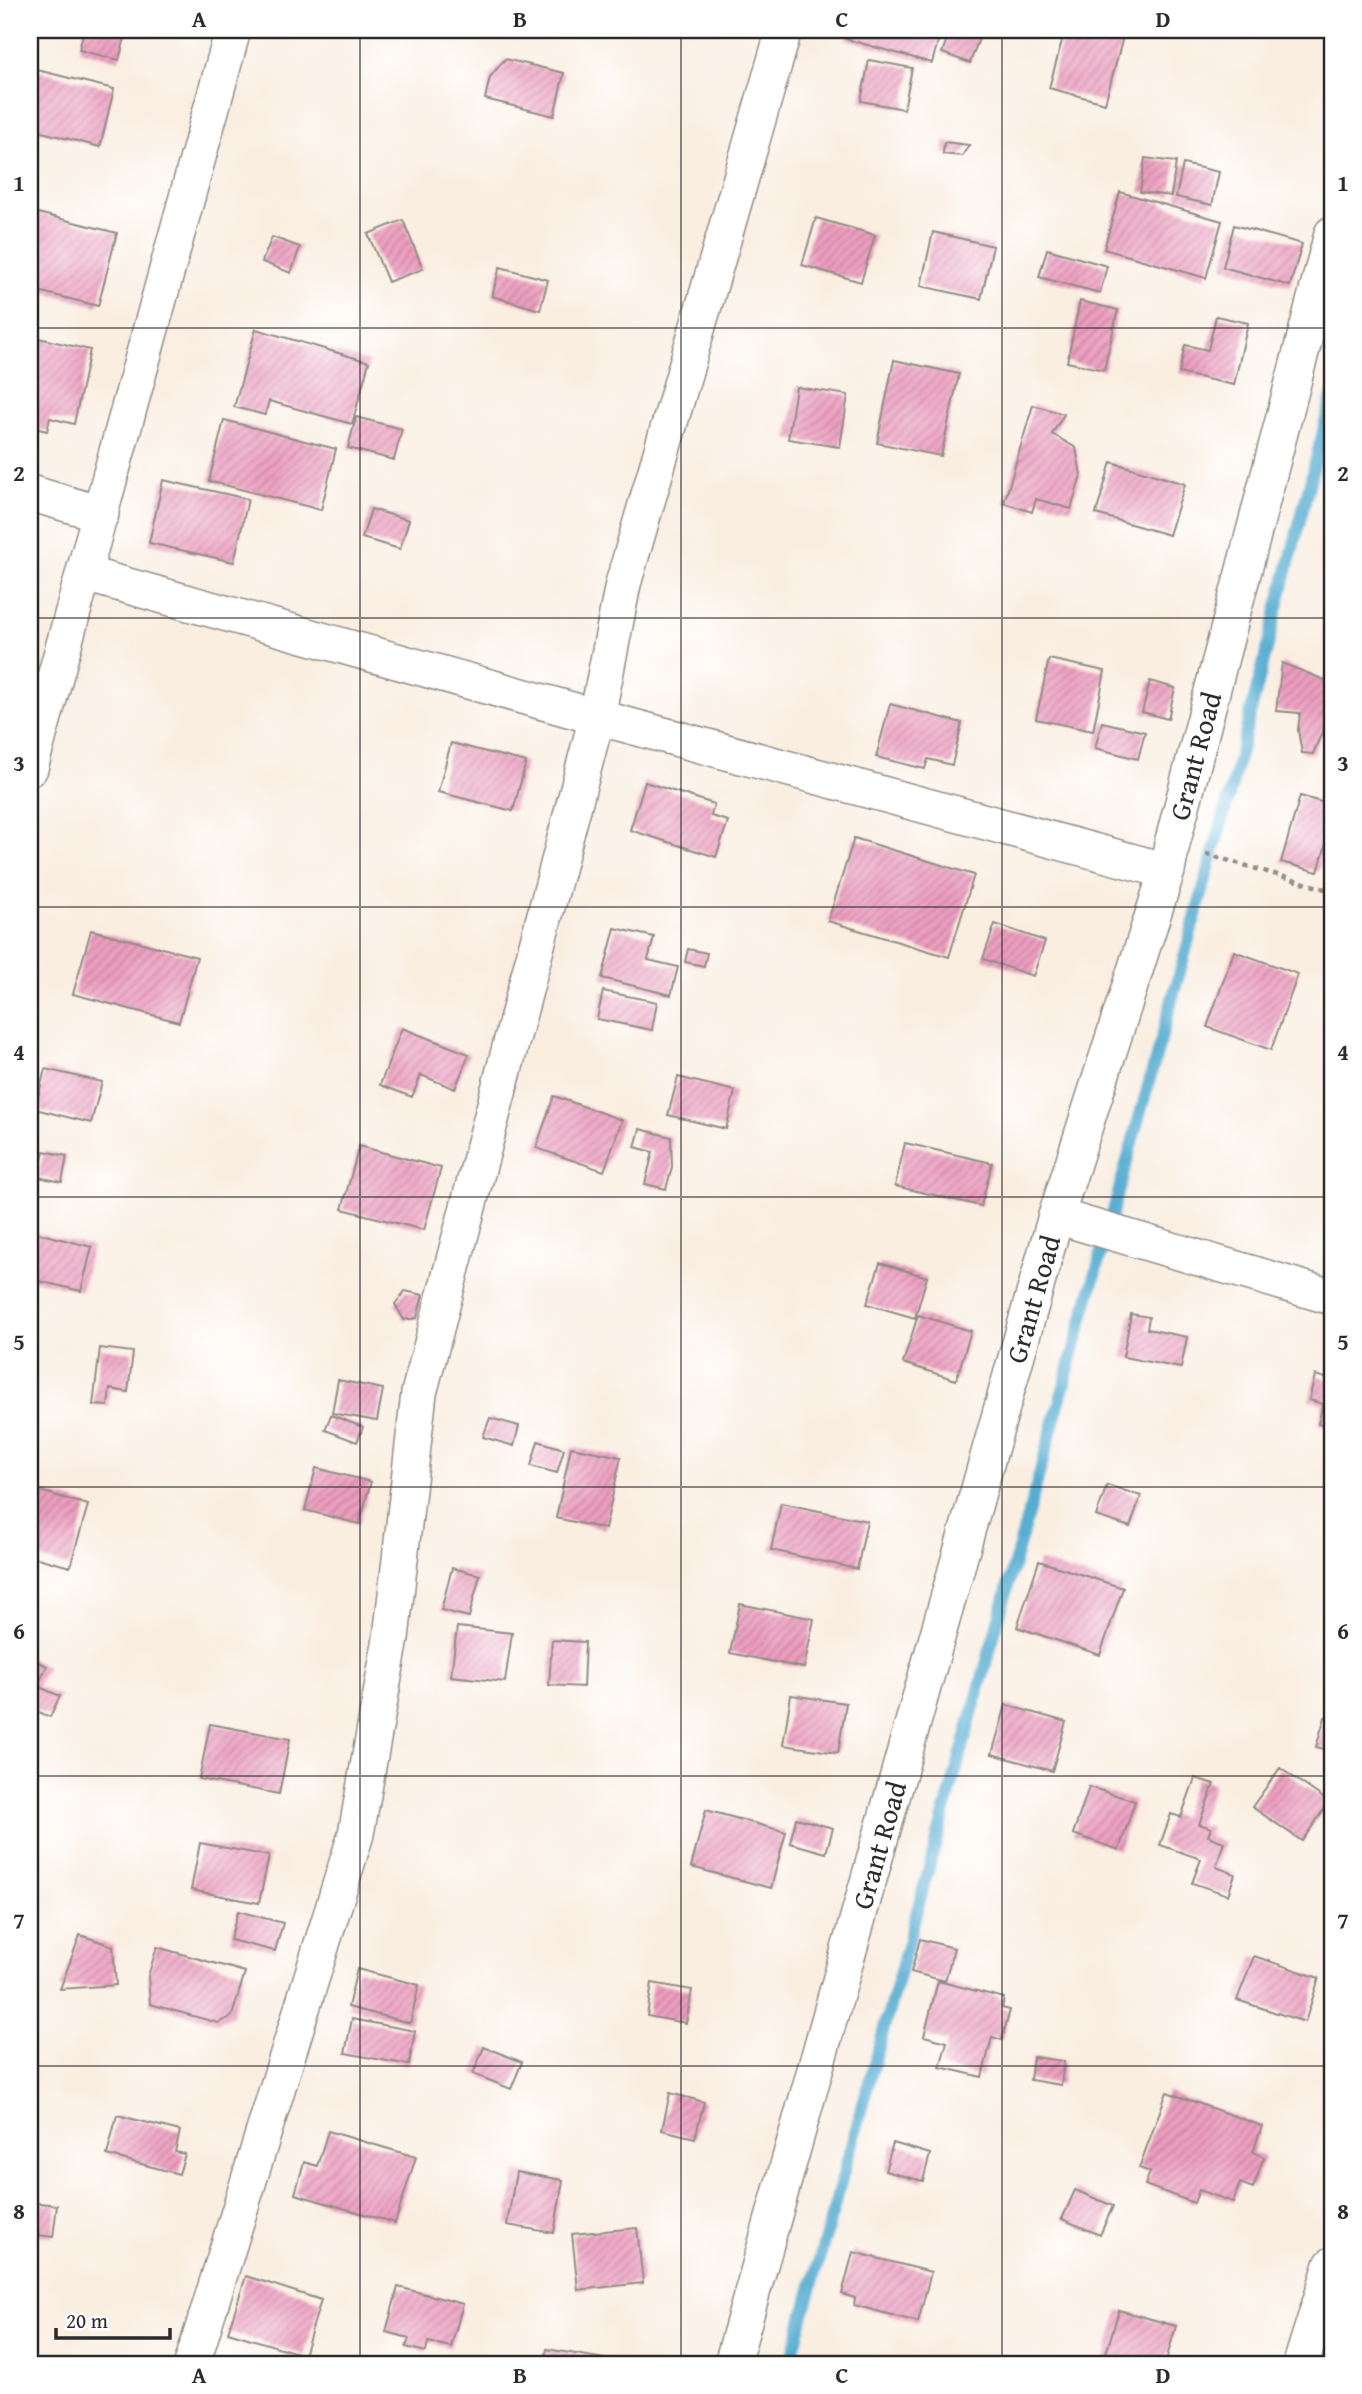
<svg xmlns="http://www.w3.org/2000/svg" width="1362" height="2394" viewBox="0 0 1362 2394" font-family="'Gentium Book Plus',serif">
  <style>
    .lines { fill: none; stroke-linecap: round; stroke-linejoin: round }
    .stream { stroke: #55add2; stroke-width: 12 }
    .building { fill: url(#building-hatch) }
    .minor-casing { stroke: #928c86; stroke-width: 38 }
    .path { stroke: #928c86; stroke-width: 4.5; stroke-dasharray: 5 5; stroke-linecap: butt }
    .minor { stroke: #fff; stroke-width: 35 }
    .grid { fill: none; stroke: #2b2b2b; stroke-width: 2; stroke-opacity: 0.55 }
    .labels { text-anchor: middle; stroke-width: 5; stroke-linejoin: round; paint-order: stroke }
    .street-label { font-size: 28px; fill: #2b2b2b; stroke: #fff }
    .neatline { fill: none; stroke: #2b2b2b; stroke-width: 2.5 }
    .grid-label { font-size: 23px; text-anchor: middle; font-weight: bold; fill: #2b2b2b }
  </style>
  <defs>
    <pattern id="building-hatch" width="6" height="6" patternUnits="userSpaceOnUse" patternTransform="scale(1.75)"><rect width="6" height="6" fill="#ed9ebf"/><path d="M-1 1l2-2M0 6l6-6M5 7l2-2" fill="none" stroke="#c0819b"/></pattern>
  </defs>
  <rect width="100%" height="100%" fill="#fff"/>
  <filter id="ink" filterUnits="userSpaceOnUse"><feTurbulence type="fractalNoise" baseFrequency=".0143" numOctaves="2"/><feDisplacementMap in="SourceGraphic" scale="14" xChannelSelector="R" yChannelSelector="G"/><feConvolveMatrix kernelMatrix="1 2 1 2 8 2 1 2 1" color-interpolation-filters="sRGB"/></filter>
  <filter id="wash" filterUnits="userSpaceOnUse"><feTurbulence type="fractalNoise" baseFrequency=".00686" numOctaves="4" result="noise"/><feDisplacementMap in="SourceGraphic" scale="28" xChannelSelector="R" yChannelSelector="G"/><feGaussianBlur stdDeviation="1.57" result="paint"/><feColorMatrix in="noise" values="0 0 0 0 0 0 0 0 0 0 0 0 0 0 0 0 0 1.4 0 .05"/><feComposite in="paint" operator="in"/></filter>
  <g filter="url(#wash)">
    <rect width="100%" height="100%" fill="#faeee1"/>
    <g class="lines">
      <path class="stream" d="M790 2364 1230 793 1332 396"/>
    </g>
    <g id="blocks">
      <path class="building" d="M84 30H127L119 60 79 50Z
        M849 30H941L932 63 846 39Z
        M950 30H982L970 63 942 53Z
        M1065 30H1125L1105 103 1049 88Z
        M505 59 564 73 554 116 485 99 490 77Z
        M869 60 912 68 904 109 861 101Z
        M33 69 114 89 100 147 30 129V83Z
        M944 142 969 145 962 156 943 154Z
        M1145 158 1176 162 1171 196 1140 192Z
        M1183 164 1219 172 1212 205 1176 197Z
        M1120 192 1222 221 1206 278 1104 249Z
        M30 211 117 233 98 306 30 289Z
        M816 218 875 235 861 282 802 265Z
        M403 220 423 269 388 282 368 234Z
        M1234 225 1302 244 1290 286 1223 267Z
        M933 232 993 246 981 299 921 286Z
        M272 237 300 247 291 273 262 262Z
        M1047 249 1107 266 1100 293 1039 277Z
        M500 267 548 280 540 310 492 296Z
        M1080 301 1118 310 1104 370 1067 362Z
        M1216 316 1248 323 1234 385 1179 373 1185 345 1208 350Z
        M256 329 369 362 352 424 269 401 265 415 234 407Z
        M30 336 90 350 74 424 50 418 47 431 30 427Z
        M894 360 959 374 941 456 877 443Z
        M796 387 848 395 840 447 788 439Z
        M1033 405 1064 414 1052 434 1076 448 1081 475 1071 509 1036 499 1032 512 1004 503Z
        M356 417 402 429 394 460 348 448Z
        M224 420 336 449 321 510 209 481Z
        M1111 462 1185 484 1169 535 1096 514Z
        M163 480 248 499 234 562 149 543Z
        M371 509 409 520 400 549 362 538Z
        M1049 659 1105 671 1093 731 1036 719Z
        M1282 663 1332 683V708L1313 754 1302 753 1298 730 1300 713 1276 711Z
        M1150 681 1175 688 1168 719 1142 712Z
        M890 704 962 723 952 765 928 759 925 769 876 757Z
        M1102 722 1145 732 1138 759 1095 748Z
        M451 743 526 762 513 811 438 792Z
        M645 782 714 804 711 816 728 821 716 857 630 830Z
        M1300 796 1332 805V823L1318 872 1281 862Z
        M854 838 974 875 949 957 828 921Z
        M995 924 1045 941 1033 976 983 959Z
        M615 928 654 937 648 960 678 967 671 995 602 978Z
        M91 930 197 957 179 1022 73 994Z
        M688 949 707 953 704 966 685 962Z
        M1234 951 1298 974 1271 1050 1207 1027Z
        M603 991 657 1002 652 1030 597 1019Z
        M402 1028 469 1054 455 1089 421 1075 412 1097 380 1085Z
        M45 1069 102 1082 91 1123 35 1109Z
        M678 1077 735 1091 726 1129 668 1115Z
        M554 1096 622 1120 604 1171 536 1148Z
        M640 1129 671 1137 672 1167 666 1189 645 1184 653 1152 635 1147Z
        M905 1143 992 1163 981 1206 895 1186Z
        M359 1146 441 1168 424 1230 342 1209Z
        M44 1151 67 1156 62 1182 38 1177Z
        M30 1231 92 1247 81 1291 30 1279Z
        M880 1263 927 1277 915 1318 867 1304Z
        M405 1291 423 1295 417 1318 404 1320 395 1304Z
        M1131 1314 1149 1317 1147 1329 1187 1337 1181 1368 1123 1357Z
        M918 1315 971 1331 956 1380 903 1363Z
        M100 1348 133 1352 128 1392 110 1389 108 1406 93 1405Z
        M1315 1375 1332 1380V1428L1318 1424 1323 1404 1309 1400Z
        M338 1380 383 1389 377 1421 332 1413Z
        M331 1415 363 1427 357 1442 325 1430Z
        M490 1418 519 1426 514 1446 483 1437Z
        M538 1441 564 1449 557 1473 531 1466Z
        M571 1447 621 1457 605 1529 556 1518Z
        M316 1468 371 1482 359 1524 305 1510Z
        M1107 1485 1141 1496 1130 1527 1096 1516Z
        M30 1488 88 1505 70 1567 30 1556Z
        M781 1503 867 1521 857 1569 771 1550Z
        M1039 1561 1123 1588 1100 1655 1017 1627Z
        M452 1568 480 1575 469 1617 441 1610Z
        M740 1604 814 1619 804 1668 730 1653Z
        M457 1627 512 1633 505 1682 451 1676Z
        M552 1640 585 1642 583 1687 549 1685Z
        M30 1658 47 1666 37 1686 60 1696 50 1717 30 1708Z
        M791 1695 846 1703 838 1753 783 1745Z
        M1006 1705 1066 1722 1052 1771 992 1754Z
        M1325 1717 1332 1719V1751L1316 1747Z
        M210 1724 290 1739 279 1794 199 1779Z
        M1280 1768 1329 1802 1302 1841 1252 1807Z
        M1195 1778 1214 1784 1199 1824 1211 1828 1208 1836 1224 1842 1216 1867 1235 1874 1228 1895 1192 1883 1201 1859 1160 1845 1171 1814 1181 1817Z
        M1089 1787 1135 1801 1119 1850 1073 1834Z
        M706 1810 786 1832 771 1888 691 1867Z
        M796 1818 833 1828 826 1853 790 1843Z
        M200 1843 269 1856 259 1903 191 1890Z
        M238 1911 283 1923 275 1951 230 1940Z
        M80 1935 113 1946 116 1985 60 1989Z
        M920 1939 954 1948 945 1981 911 1972Z
        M157 1947 245 1972 232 2016 218 2023 150 2004 148 1976Z
        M1254 1956 1319 1978 1305 2022 1237 2000Z
        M357 1969 419 1985 410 2023 348 2007Z
        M938 1981 1004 1998 1002 2008 1010 2010 1002 2040 992 2037 982 2077 940 2067 947 2042 924 2036Z
        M652 1983 692 1990 686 2023 647 2016Z
        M352 2019 415 2031 409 2065 345 2053Z
        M484 2047 522 2062 511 2089 473 2074Z
        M1033 2057 1064 2061 1061 2085 1030 2080Z
        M1167 2092 1262 2126 1253 2152 1264 2157 1253 2188 1240 2183 1233 2202 1199 2190 1194 2203 1145 2185 1150 2172 1139 2168Z
        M670 2093 704 2102 695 2138 662 2130Z
        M117 2115 180 2131 175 2152 185 2154 179 2174 107 2155Z
        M328 2131 416 2157 395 2223 295 2194 304 2162 317 2166Z
        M893 2143 930 2154 923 2181 885 2171Z
        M516 2172 563 2180 554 2233 507 2225Z
        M1075 2190 1113 2206 1100 2235 1062 2219Z
        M30 2202 57 2205 53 2237 30 2234Z
        M637 2228 643 2283 578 2290 572 2234Z
        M853 2252 931 2272 918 2322 854 2305 855 2298 842 2294Z
        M246 2276 321 2300 304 2355 228 2332Z
        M398 2287 463 2304 451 2347 428 2342 426 2352 406 2347 409 2338 386 2332Z
        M1119 2310 1176 2326 1165 2364H1119L1104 2360Z
        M547 2349 616 2361V2364H544Z"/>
    </g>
  </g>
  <g filter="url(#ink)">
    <use href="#blocks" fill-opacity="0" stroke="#928c86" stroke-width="2"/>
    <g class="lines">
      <defs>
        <path id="minor" d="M30 493 101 514
          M85 574 597 717 1167 871
          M30 768 233 30
          M1056 1216 1332 1297
          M192 2364 356 1834 391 1638 419 1393 597 717 623 584 784 30
          M732 2364 1056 1216 1167 871 1172 844 1332 234
          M1301 2364 1332 2265"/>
      </defs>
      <use href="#minor" class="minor-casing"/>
      <path class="path" d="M1206 854 1332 891"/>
      <use href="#minor" class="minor"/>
    </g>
  </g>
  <path class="grid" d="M360 30V2364M681 30V2364M1002 30V2364M30 328H1332M30 618H1332M30 907H1332M30 1197H1332M30 1487H1332M30 1776H1332M30 2066H1332"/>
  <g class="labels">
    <g class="street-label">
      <text transform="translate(1195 756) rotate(-75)" y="10">Grant Road</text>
      <text transform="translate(1033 1299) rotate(-74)" y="10">Grant Road</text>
      <text transform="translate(879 1845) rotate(-74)" y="10">Grant Road</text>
    </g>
  </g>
  <rect width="1362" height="2394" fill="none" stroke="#fff" stroke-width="77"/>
  <path d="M56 2328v10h114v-10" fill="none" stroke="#2b2b2b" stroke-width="3.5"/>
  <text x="66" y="2328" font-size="21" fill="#2b2b2b" stroke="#ffffff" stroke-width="5" paint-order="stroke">20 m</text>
  <rect x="38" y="38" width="1286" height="2318" class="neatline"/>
  <g class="grid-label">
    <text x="199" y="27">A</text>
    <text x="520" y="27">B</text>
    <text x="842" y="27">C</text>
    <text x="1163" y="27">D</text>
    <text x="19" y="191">1</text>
    <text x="1343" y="191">1</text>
    <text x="19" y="481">2</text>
    <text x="1343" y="481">2</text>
    <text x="19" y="771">3</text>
    <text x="1343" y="771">3</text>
    <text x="19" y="1060">4</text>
    <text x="1343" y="1060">4</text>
    <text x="19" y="1350">5</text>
    <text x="1343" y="1350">5</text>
    <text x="19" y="1639">6</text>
    <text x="1343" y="1639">6</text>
    <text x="19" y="1929">7</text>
    <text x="1343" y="1929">7</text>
    <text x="19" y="2219">8</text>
    <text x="1343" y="2219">8</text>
    <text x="199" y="2383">A</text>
    <text x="520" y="2383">B</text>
    <text x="842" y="2383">C</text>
    <text x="1163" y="2383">D</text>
  </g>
</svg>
